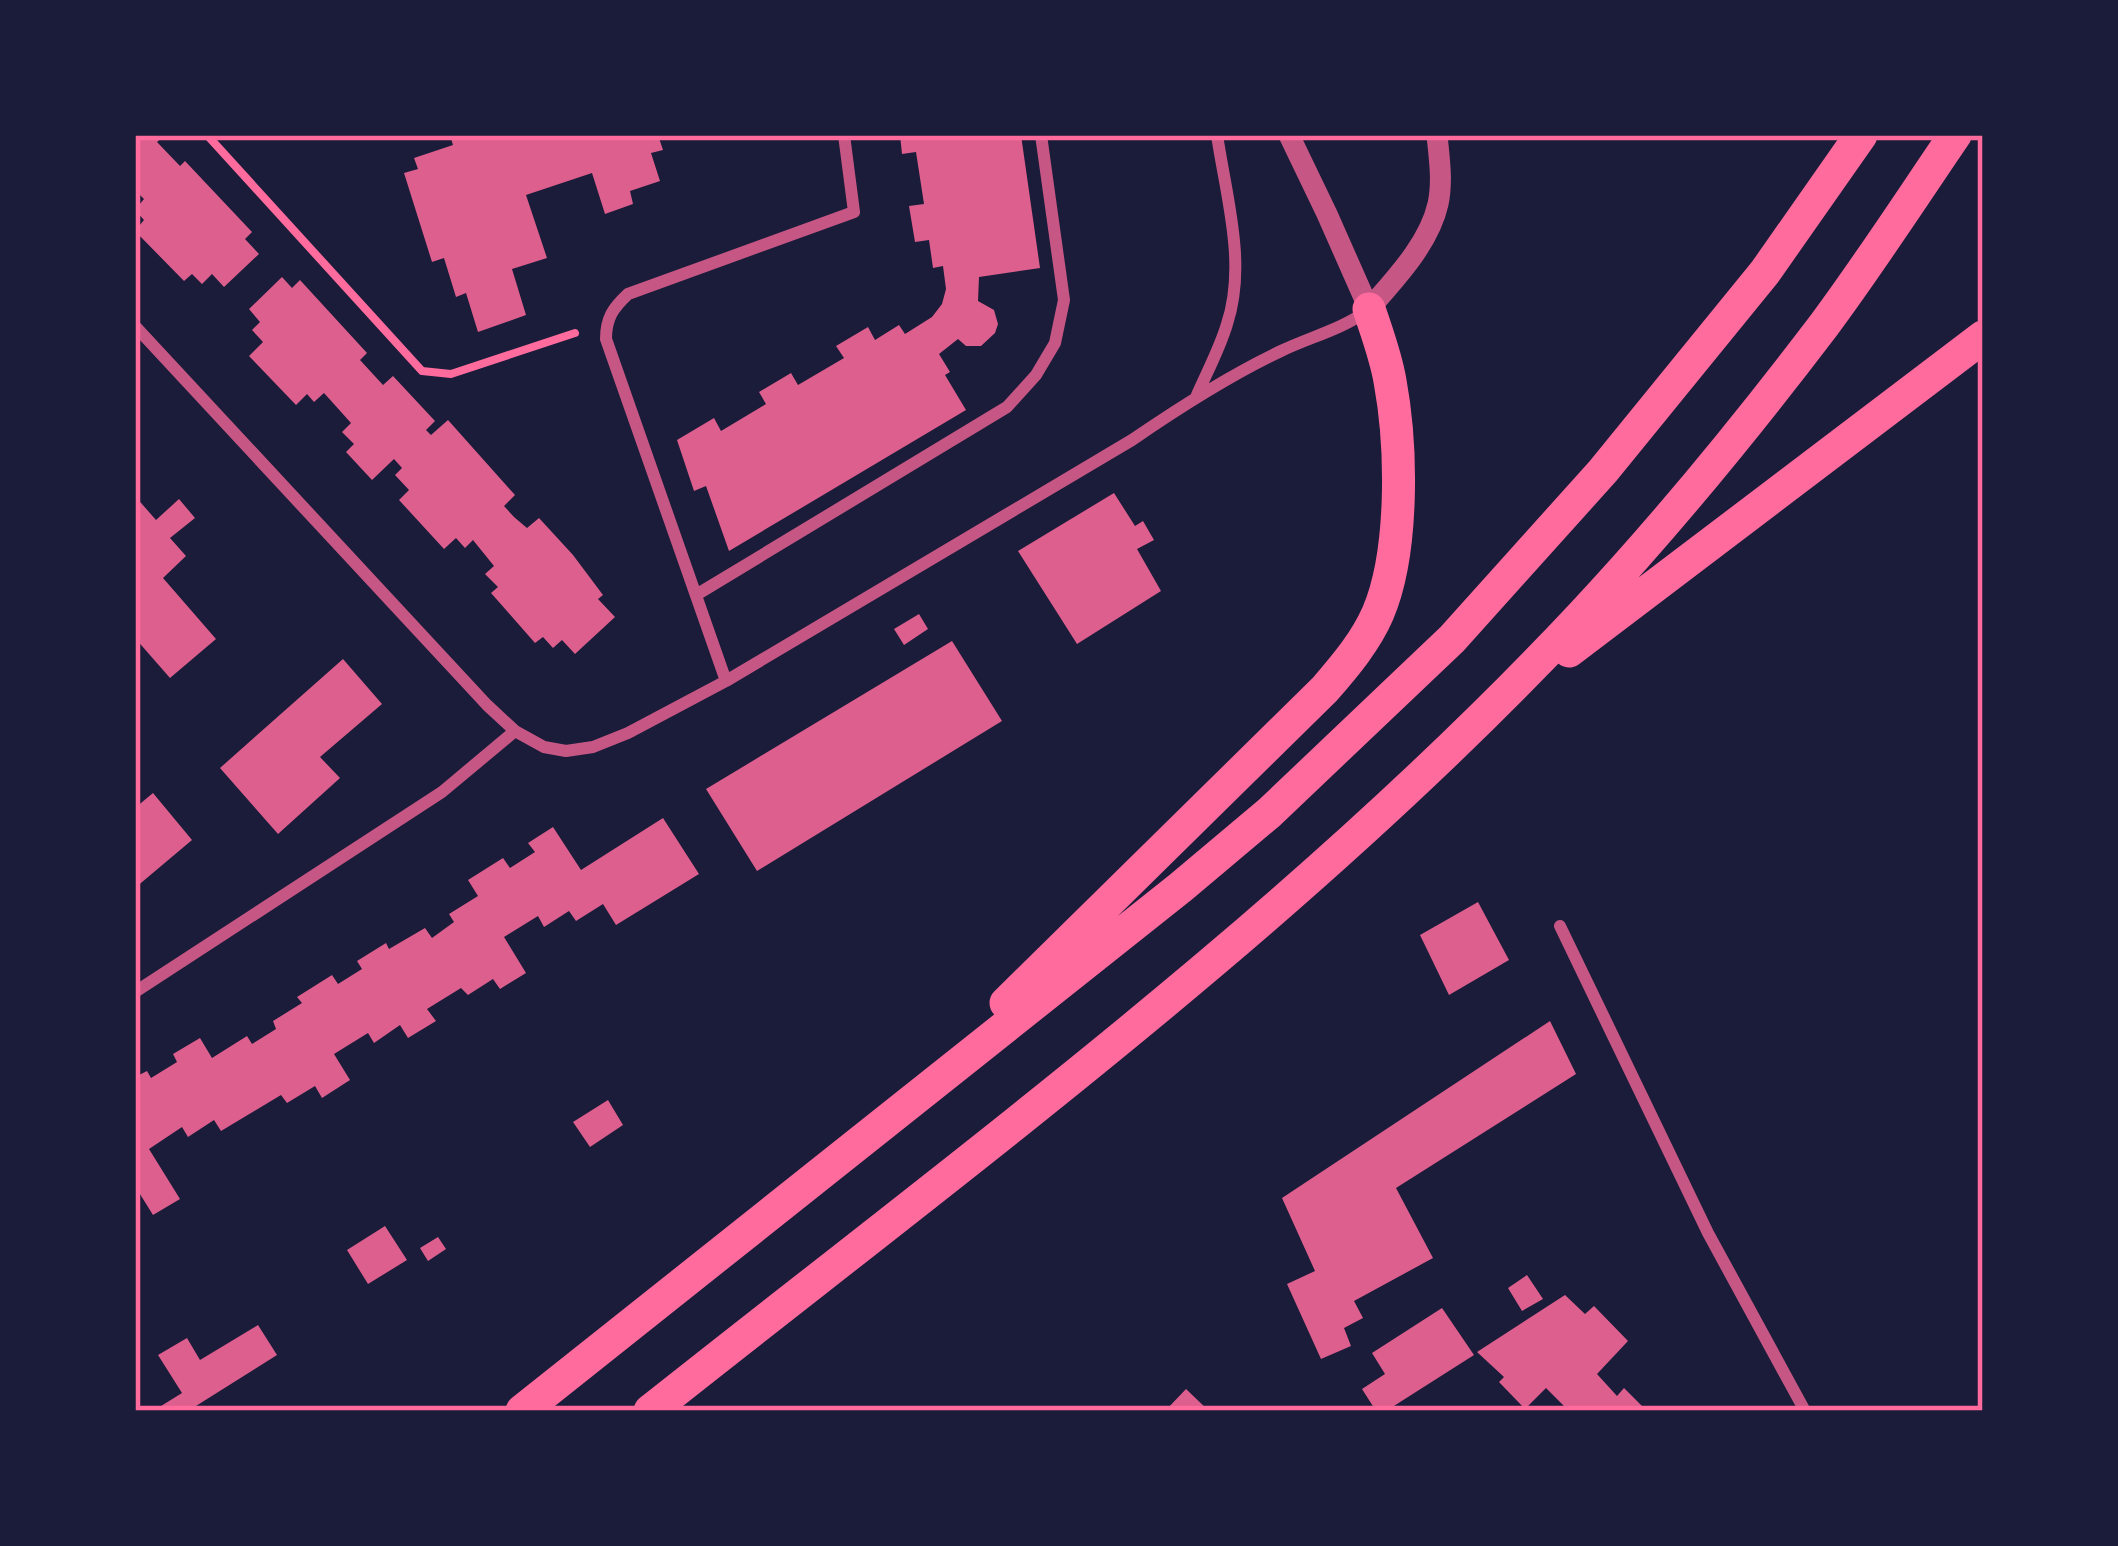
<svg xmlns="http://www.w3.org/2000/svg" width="2118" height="1546" viewBox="0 0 2118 1546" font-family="'Noto Sans',sans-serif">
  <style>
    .building { fill: #dd5f8e }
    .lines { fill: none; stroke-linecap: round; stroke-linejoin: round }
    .path { stroke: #ff6b9d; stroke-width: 8 }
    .minor { stroke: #c65784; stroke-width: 12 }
    .tertiary { stroke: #c65784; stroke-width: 21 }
    .trunk { stroke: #ff6b9d; stroke-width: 33 }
    .neatline { fill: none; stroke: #ff6b9d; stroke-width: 4.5 }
  </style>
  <rect width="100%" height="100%" fill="#1b1b3a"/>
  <path class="building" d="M135 135H165L157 142 180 166 185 161 252 232 245 239 259 254 224 287 212 274 202 284 192 274 184 281 135 231 144 220 135 210 144 199 135 190Z
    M450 135H658L663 150 651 153 660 181 630 191 633 204 605 214 592 173 526 195 547 258 512 269 526 315 478 332 466 293 456 297 444 258 432 262 404 173 418 169 414 158 453 145Z
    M900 135H1021L1040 268 979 277 978 301 994 310 998 324 995 333 981 346H966L958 339 939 354 950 372 945 375 966 410 729 551 706 486 694 491 677 440 714 418 721 431 766 404 759 392 791 373 798 385 844 358 836 346 868 327 875 340 899 325 905 334 932 317 942 304 946 289 943 266 933 268 929 240 915 242 909 206 924 204 916 152 902 154Z
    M282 277 292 288 300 280 367 353 360 360 383 385 393 376 435 421 426 430 431 435 448 420 515 495 504 506 514 517 527 528 539 518 573 555 603 595 598 599 615 617 575 654 562 640 553 648 543 637 535 643 491 593 498 587 485 574 494 566 473 540 465 548 456 538 444 549 399 500 409 490 395 475 402 468 394 459 372 480 346 452 354 444 342 432 351 423 324 393 314 402 307 394 296 405 249 356 263 342 252 330 260 322 249 309Z
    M1114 493 1135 526 1143 521 1154 540 1137 549 1161 591 1077 644 1018 551Z
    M135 496 156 520 179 499 195 518 170 538 186 556 163 578 216 639 170 678 135 638Z
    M919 614 928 629 904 645 894 629Z
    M952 641 1002 721 757 871 706 789Z
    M343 659 382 704 320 757 340 778 278 834 220 768Z
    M153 793 192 840 135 888V808Z
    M663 818 699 874 616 925 603 904 576 921 569 911 544 927 538 916 504 937 526 973 500 989 493 979 468 995 461 988 427 1009 436 1021 408 1038 400 1025 374 1043 368 1033 334 1054 350 1080 322 1098 315 1086 287 1103 281 1095 221 1131 214 1120 188 1137 182 1127 149 1149 180 1199 153 1215 135 1186V1077L147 1071 151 1078 177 1062 173 1054 200 1038 212 1058 247 1036 252 1044 276 1029 273 1021 302 1003 297 997 332 975 338 984 362 969 357 961 386 943 389 949 425 928 432 938 454 922 449 914 478 896 468 880 503 858 510 868 535 852 528 843 553 827 581 870Z
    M1478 902 1509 960 1449 995 1420 935Z
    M1550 1021 1576 1074 1396 1188 1433 1258 1354 1301 1363 1318 1344 1328 1351 1346 1321 1359 1287 1284 1315 1271 1282 1198Z
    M608 1100 623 1125 590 1147 573 1122Z
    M385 1226 407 1260 368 1284 347 1250Z
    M438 1237 446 1249 428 1261 420 1248Z
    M1527 1275 1543 1299 1522 1311 1508 1288Z
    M1565 1295 1585 1314 1594 1306 1628 1341 1597 1374 1617 1396 1624 1388 1647 1411H1569L1546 1388 1525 1409 1499 1382 1504 1377 1477 1352Z
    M1442 1308 1474 1355 1386 1411H1376L1362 1389 1385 1374 1372 1353Z
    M258 1325 277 1355 188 1411H153L182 1393 158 1355 187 1338 200 1360Z
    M1186 1389 1209 1411H1165Z"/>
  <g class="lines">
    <path class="path" d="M207 135 422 371 451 374 575 333"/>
    <path class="minor" d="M135 326 487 705 515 731 544 747 566 751 593 747 628 733 726 681 1132 440C1180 407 1228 376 1281 351 1310 337 1340 330 1367 311
      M1197 395C1207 372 1220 348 1227 324 1247 264 1226 196 1217 135
      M696 595 1007 407 1036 375 1055 343 1064 300 1041 135
      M726 681 606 339C606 318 613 308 628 294L854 212 844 135
      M1560 926 1708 1233 1805 1411
      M135 992 442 792 515 731"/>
    <path class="tertiary" d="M1289 135 1327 214 1369 309C1395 279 1429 244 1438 204 1443 181 1439 157 1437 135"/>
    <path class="trunk" d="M1569 651 1983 337
      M1006 1003 1325 689C1345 666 1366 641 1378 613 1404 552 1402 446 1390 381 1386 357 1377 333 1369 309
      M522 1411 1181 887 1269 813 1452 639 1603 471 1765 272 1861 135
      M650 1411C970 1157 1302 914 1582 615 1668 523 1748 425 1824 325 1870 263 1912 198 1955 135"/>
  </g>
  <rect width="2118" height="1546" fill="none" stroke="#1b1b3a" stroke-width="276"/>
  <rect x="138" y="138" width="1842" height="1270" class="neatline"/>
</svg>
